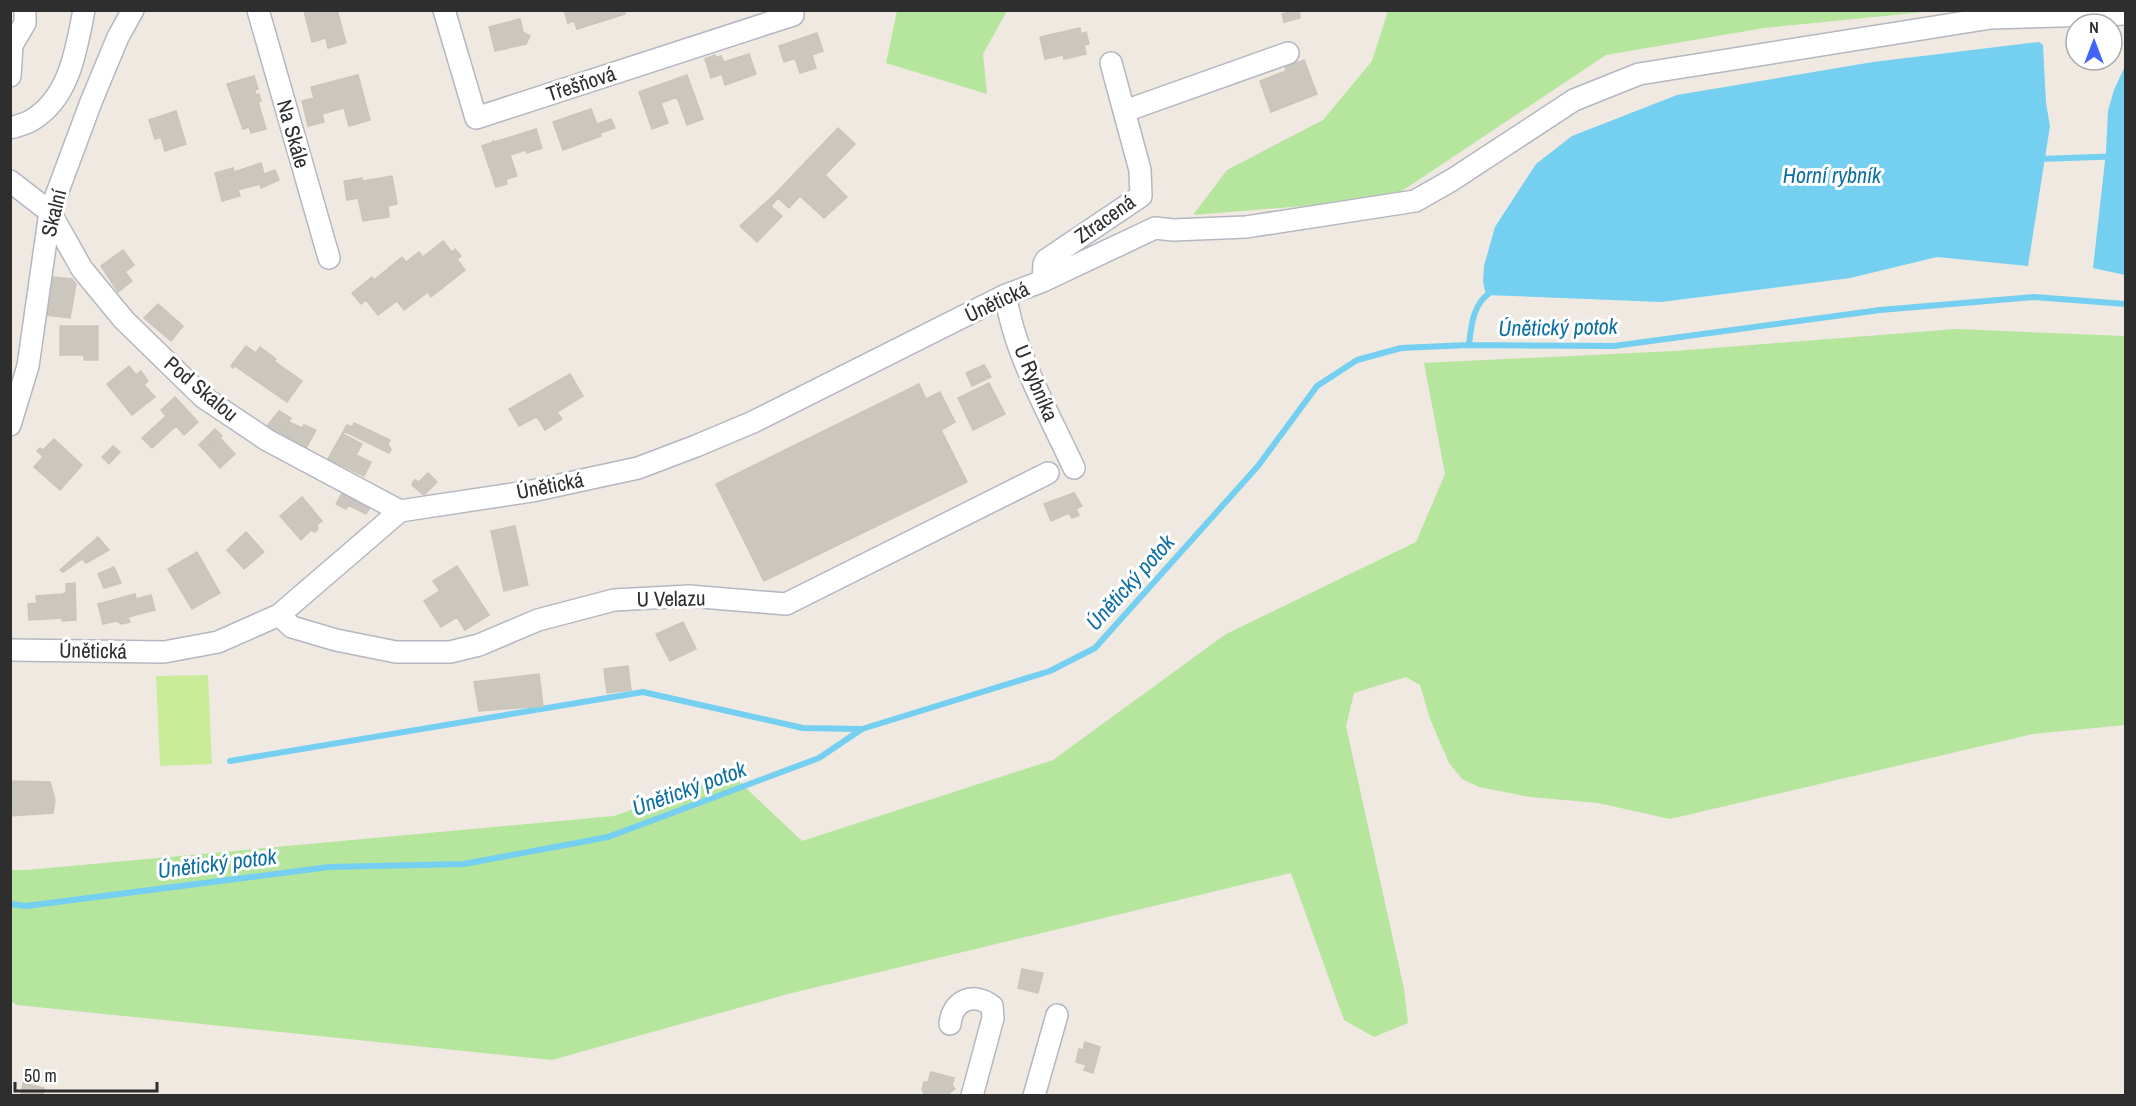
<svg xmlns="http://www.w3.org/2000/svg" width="2136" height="1106" viewBox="0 0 2136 1106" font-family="'Archivo Narrow',sans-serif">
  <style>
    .green { fill: #b6e59e }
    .pitch { fill: #c9ec9a }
    .water { fill: #75cff0 }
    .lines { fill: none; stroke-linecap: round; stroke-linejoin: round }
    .stream { stroke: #75cff0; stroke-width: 6 }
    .building { fill: #cbc7bf; stroke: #cbc5ba; stroke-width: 1.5 }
    .minor-casing { stroke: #b4b7c1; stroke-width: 24 }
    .minor { stroke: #fff; stroke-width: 21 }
    .labels { text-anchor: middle; stroke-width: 6; stroke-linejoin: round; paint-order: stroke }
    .street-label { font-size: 21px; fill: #2e2e2e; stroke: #fff }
    .water-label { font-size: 22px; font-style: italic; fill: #0d6fa3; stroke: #fff }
  </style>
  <rect width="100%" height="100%" fill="#efe9e1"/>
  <path class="green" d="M897 11H1007L983 54 987 94 886 63Z
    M1388 11H1935L1764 28 1606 55 1390 199 1193 215 1227 170 1323 120 1372 61Z
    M1956 329 2125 336V725L2033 734 1670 819 1598 803 1530 797 1479 787 1462 779 1449 763 1430 719 1420 685 1406 677 1354 693 1346 726 1404 989 1408 1023 1374 1037 1344 1020 1291 873 788 994 552 1060 17 1005 11 1001V870H27L614 816 730 773 802 841 1053 760 1226 634 1416 542 1445 474 1424 363 1675 351Z"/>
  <path class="pitch" d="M208 675 212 764 160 766 156 676Z"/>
  <path class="water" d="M2039 42 2043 45 2046 103 2050 126 2028 266 1937 257 1850 278 1661 302 1486 295 1483 282 1484 266 1495 227 1536 164 1572 136 1677 95 1873 62Z
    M2125 66V275L2093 268 2106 152 2108 111 2114 90Z"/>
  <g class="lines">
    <path class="stream" d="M2038 159 2126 156
      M1469 345C1471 326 1473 303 1491 292
      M230 761 643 692 803 728 861 729
      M10 904 26 906 329 867 464 864 608 837 819 758 862 729 1050 671 1095 648 1258 466 1317 386 1357 360 1401 348 1469 345 1614 346 1880 310 2034 297 2126 304"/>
  </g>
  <path class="building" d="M301 10H337L346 43 328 48 326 38 312 42 304 11Z
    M564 10H624L625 14 577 29 574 21 568 23Z
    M1294 10H1299L1300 18 1284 22 1282 14Z
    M520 19 523 32 530 36 526 44 495 51 489 27Z
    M1080 28 1081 34 1086 32 1089 44 1084 45 1086 54 1064 59 1063 55 1045 59 1040 37Z
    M817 33 823 51 812 55 816 68 800 73 795 58 784 62 779 46Z
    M749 54 756 74 725 85 722 74 711 78 705 59 715 55 716 58 721 56 724 62Z
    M1304 60 1317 94 1271 112 1260 81 1286 71 1285 67Z
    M358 75 370 120 349 126 344 108 322 114 324 122 308 126 302 101 314 98 311 87Z
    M687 75 703 119 687 125 677 97 661 103 668 123 652 129 639 92Z
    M254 76 258 89 255 90 256 95 259 94 261 101 258 102 266 129 251 133 249 127 243 129 227 84Z
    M591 109 597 124 611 119 615 128 600 133 601 136 563 150 553 122Z
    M176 111 186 144 165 151 161 137 155 139 149 120Z
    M838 128 855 144 825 175 847 197 824 218 800 196 789 208 778 198 771 206 782 216 757 242 740 226 774 195Z
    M536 129 542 148 527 153 526 150 510 155 517 176 506 179 507 184 496 187 482 146 493 142V140L494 142Z
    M261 163 264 174 275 170 279 180 261 188 260 184 238 190 240 196 222 201 215 173 233 168 234 172Z
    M392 176 397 204 388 206 389 217 363 221 358 198 347 200 344 181 362 178 363 181Z
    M443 241 452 252 455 249 461 256 457 259 465 270 431 297 428 292 404 310 397 301 378 315 366 300 361 304 352 293 372 277 374 280 402 257 406 262 419 252 423 257Z
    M123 250 134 265 125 272 132 281 118 292 101 266Z
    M52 277 72 279 76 284 70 318 47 315Z
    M158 304 183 326 171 341 144 318Z
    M60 326H98V360H84V355H60Z
    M246 346 256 353 260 347 276 359 274 361 302 381 287 402 235 366 233 368 231 366Z
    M984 365 991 377 972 386 966 373Z
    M129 366 136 375 141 371 148 381 144 385 155 397 132 415 107 384Z
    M570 374 583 396 557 412 562 419 545 430 538 418H534L519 426 509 409Z
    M989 383 1005 414 973 430 958 398Z
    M919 384 926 399 940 392 955 422 941 430 967 482 764 581 716 484Z
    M175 397 198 422 184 435 176 426 152 448 142 438 166 416 161 410Z
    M279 411 291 418 278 439 264 430Z
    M289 422 302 428 304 425 316 430 306 448 282 436Z
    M354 423 390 440 388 444 391 450 389 453 344 431 343 434 362 444 356 455 371 462 364 476 328 459 347 425 352 427Z
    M215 429 222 436 205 451 199 445Z
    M220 438 235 454 220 468 205 451Z
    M54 439 82 465 60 490 34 467 43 457 37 451 40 448 43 450Z
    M113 446 120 452 109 464 102 457Z
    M428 473 437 482 424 495 412 485 413 482 415 480 419 482Z
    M344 490 372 504 366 514 348 505 346 509 336 504Z
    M1074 493 1082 506 1076 509 1079 515 1072 518 1069 513 1051 521 1044 504Z
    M302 497 322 521 317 525 318 529 315 532 311 530 301 540 280 516Z
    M515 526 528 585 504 591 491 531Z
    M246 532 264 552 244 569 227 550Z
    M98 537 109 550 86 563 82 559 63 572 60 570Z
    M197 552 220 593 192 609 168 569Z
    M457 566 489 615 465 630 457 617 441 627 424 601 440 591 433 581Z
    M114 567 121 583 104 588 98 574Z
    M75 583 76 620 62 621V618L29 620 28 604 37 603 36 596 62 594 66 593V584Z
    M135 594 136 599 151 595 155 610 128 617 130 622 122 624 116 621 103 624 98 604Z
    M683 622 696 649 670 661 656 634Z
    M628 666 631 690 607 693 604 669Z
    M539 674 543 706 479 711 474 682Z
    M10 781 50 782 55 800 53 813 10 816Z
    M1022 969 1043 973 1038 993 1018 988Z
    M1085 1042 1100 1047 1093 1073 1084 1070 1086 1065 1076 1062 1079 1049 1083 1050Z
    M931 1072 954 1078 952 1085 955 1089 950 1092 949 1096H923L924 1092 922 1090 924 1082H928Z
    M23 1083 44 1088 43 1096H21Z"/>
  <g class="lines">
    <defs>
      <path id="minor" d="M258 10 329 258
        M444 10 476 118 793 15
        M10 44 12 45 10 76
        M12 45 25 23V10
        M1125 111 1288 53
        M10 128C17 126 26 124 32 120 70 97 76 50 84 10
        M10 181 50 212 82 269 124 320 203 397 267 440 400 511
        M1043 281 1044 264 1046 260 1141 196 1140 170 1111 63
        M1006 295C1012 349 1051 418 1074 468
        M10 425 28 366 50 212 91 102 118 37 133 10
        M279 615 292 627 336 640 396 652H450L479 645 538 620 614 600 689 596 786 604 1048 473
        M10 650 164 652 218 642 279 615 400 511 532 491 638 468 696 446 753 422 1006 295 1043 281 1155 228 1173 230 1246 227 1415 201 1452 180 1574 100 1639 74 1991 18 2126 14
        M950 1024C952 1001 973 991 992 1006L993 1018 972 1096
        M1034 1096 1057 1015"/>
    </defs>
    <use href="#minor" class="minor-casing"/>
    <use href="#minor" class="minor"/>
  </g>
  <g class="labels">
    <g class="street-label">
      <text transform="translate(581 84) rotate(-18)" y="7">Třešňová</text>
      <text transform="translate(293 134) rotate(74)" y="7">Na Skále</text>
      <text transform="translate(54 213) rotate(-76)" y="7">Skalní</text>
      <text transform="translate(1105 219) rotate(-35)" y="7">Ztracená</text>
      <text transform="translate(997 302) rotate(-25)" y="7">Únětická</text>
      <text transform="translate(1036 383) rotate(67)" y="7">U Rybníka</text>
      <text transform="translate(201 389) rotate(40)" y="7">Pod Skalou</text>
      <text transform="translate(550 486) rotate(-11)" y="7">Únětická</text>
      <text transform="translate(671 599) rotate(-1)" y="7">U Velazu</text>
      <text transform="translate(93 651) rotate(1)" y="7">Únětická</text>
    </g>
    <g class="water-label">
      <text x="1832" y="183">Horní rybník</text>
      <text transform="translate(1558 327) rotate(-1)" y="8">Únětický potok</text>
      <text transform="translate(1130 582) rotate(-48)" y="8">Únětický potok</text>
      <text transform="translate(689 788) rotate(-20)" y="8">Únětický potok</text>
      <text transform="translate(217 863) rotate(-7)" y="8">Únětický potok</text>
    </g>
  </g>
  <rect width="2136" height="1106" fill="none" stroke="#2e2e2e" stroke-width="24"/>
  <g transform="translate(2094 42)"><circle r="28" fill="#ffffff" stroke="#ababab" stroke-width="1.5"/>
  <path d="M0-4.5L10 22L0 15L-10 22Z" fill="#4264fb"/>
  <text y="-9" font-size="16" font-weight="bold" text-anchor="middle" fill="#2e2e2e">N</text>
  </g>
  <path d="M15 1082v9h142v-9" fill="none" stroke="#2e2e2e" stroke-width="3"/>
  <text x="24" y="1082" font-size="18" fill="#2e2e2e" stroke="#ffffff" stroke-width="4.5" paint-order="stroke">50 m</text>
</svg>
